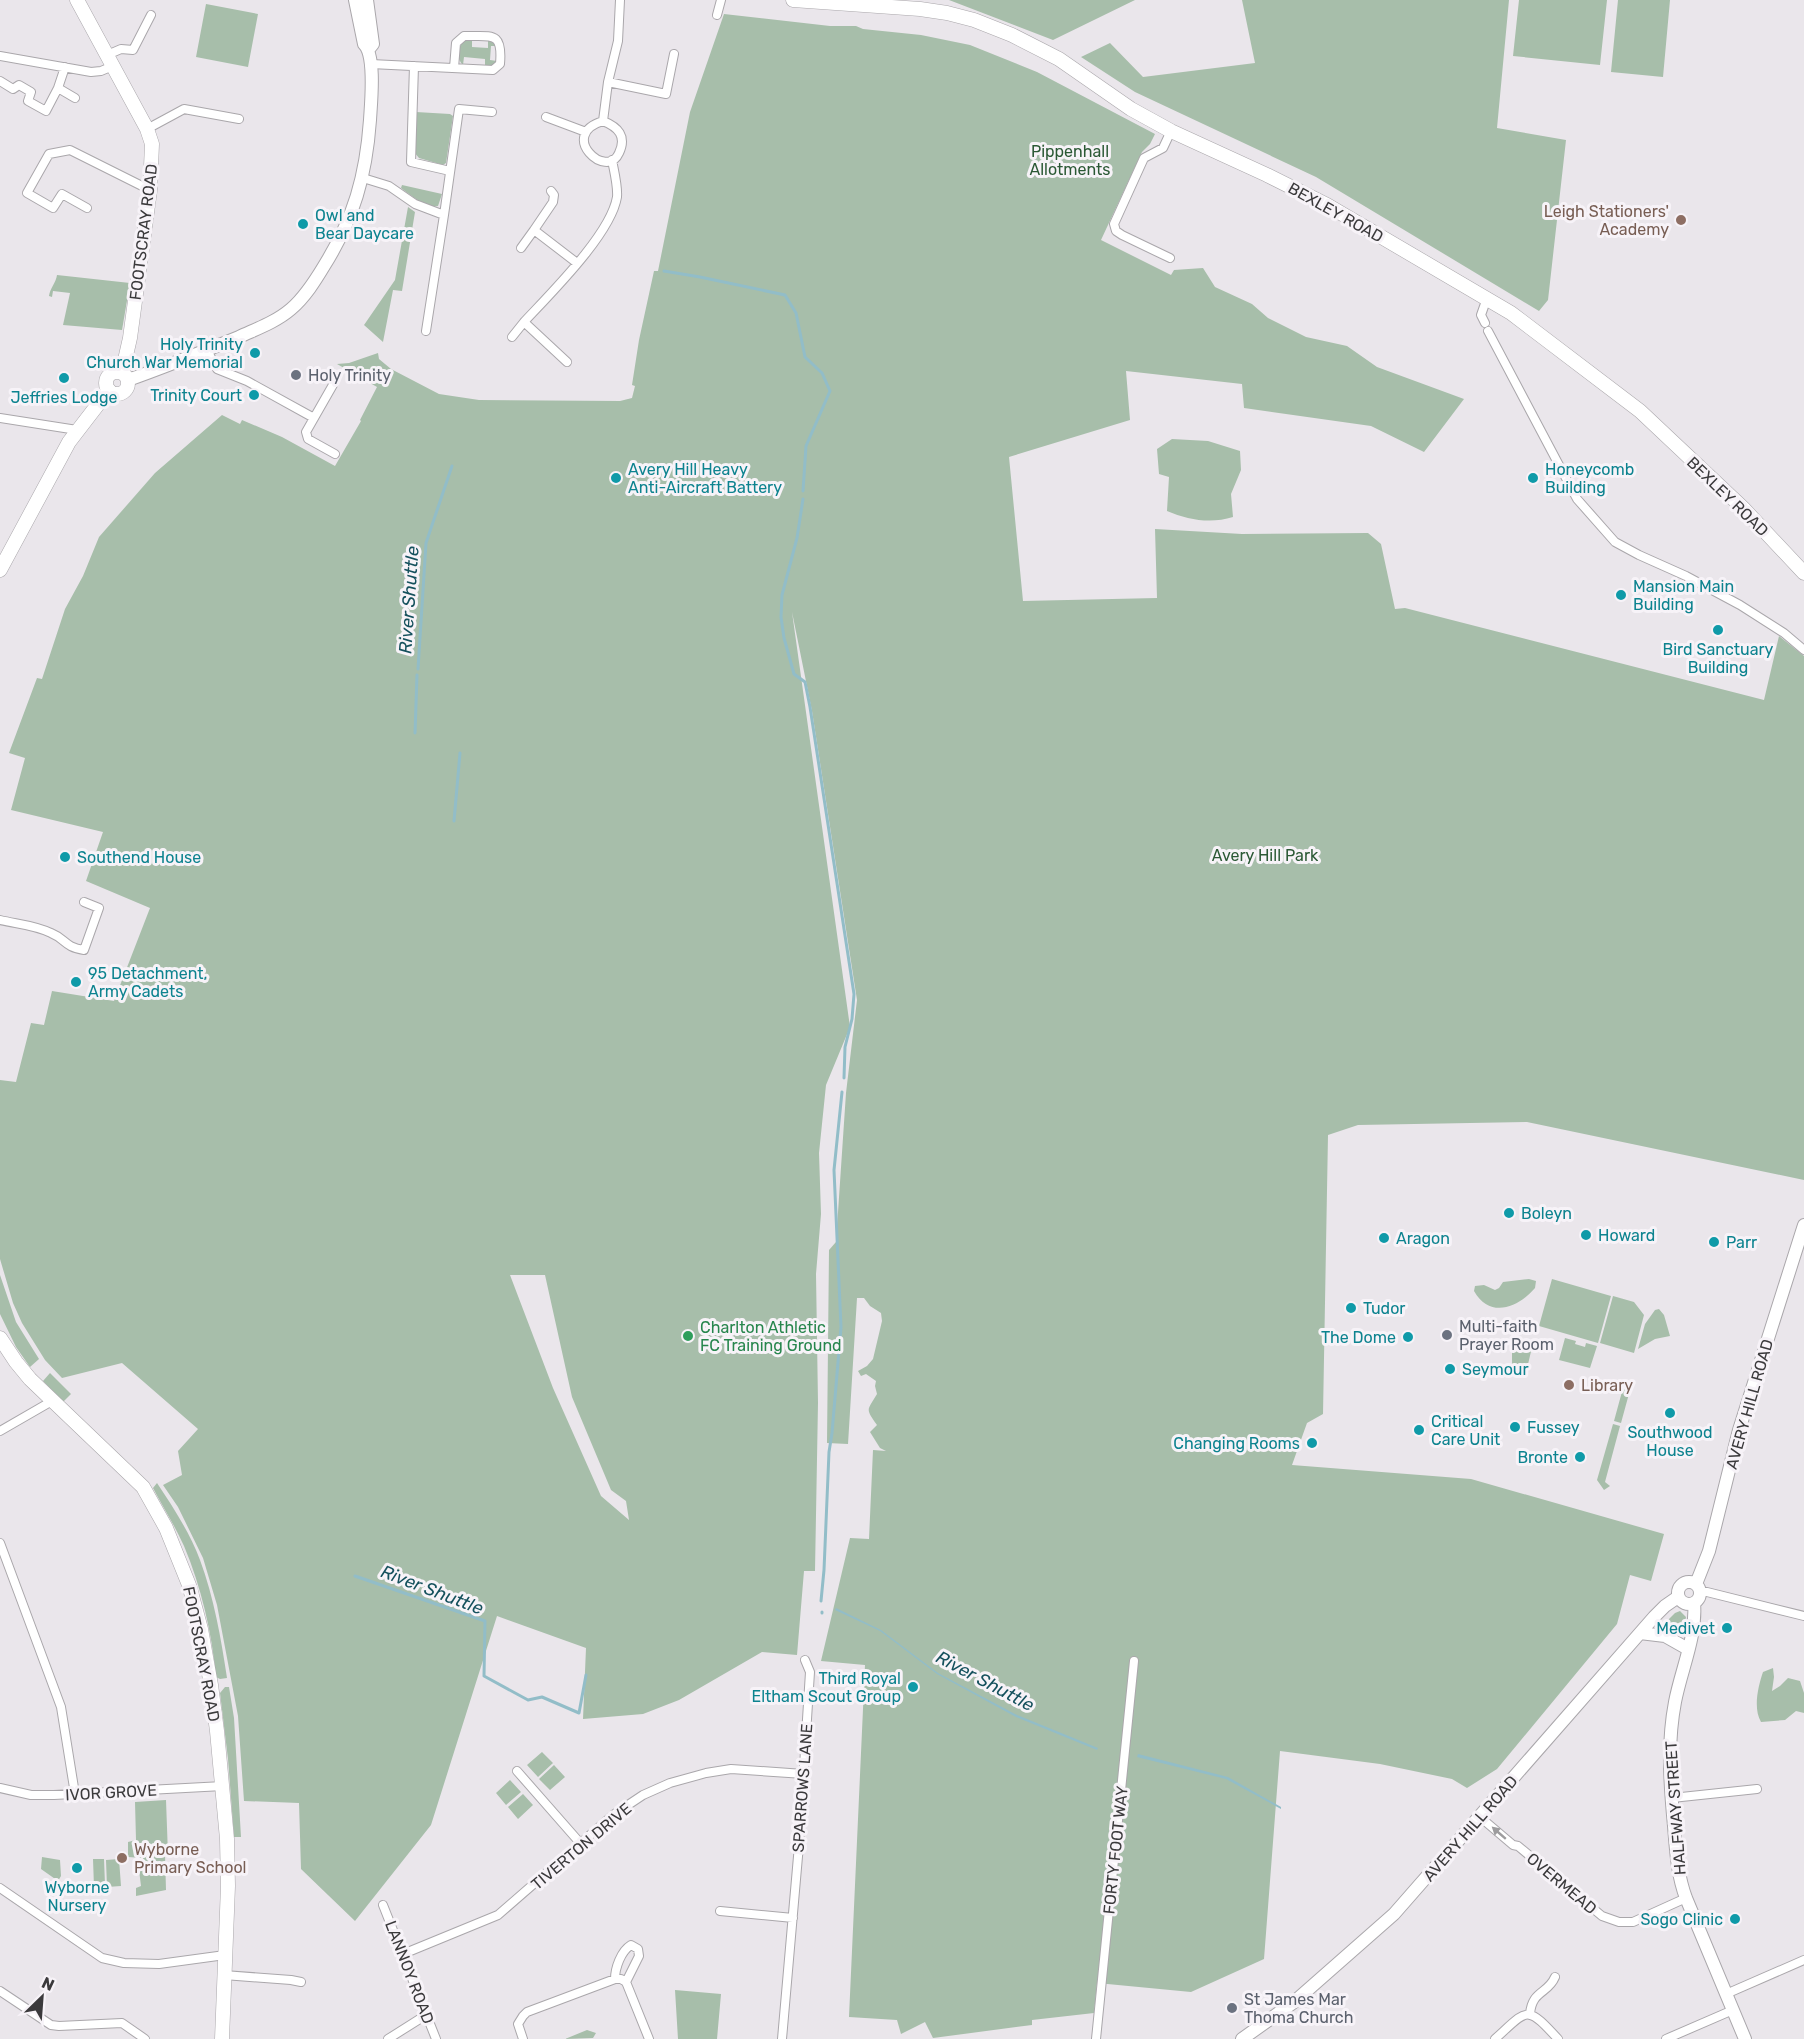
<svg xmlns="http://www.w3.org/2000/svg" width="1804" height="2039" viewBox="0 0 1804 2039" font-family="Rubik,sans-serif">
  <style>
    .green { fill: #a7beaa; fill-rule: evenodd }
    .water { fill: #92bdc8 }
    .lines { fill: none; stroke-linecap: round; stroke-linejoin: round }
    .stream { stroke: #92bdc8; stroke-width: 3 }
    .street-casing { stroke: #aaa7ab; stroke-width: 10 }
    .secondary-casing { stroke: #aaa7ab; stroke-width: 14 }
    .primary-casing { stroke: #aaa7ab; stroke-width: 15 }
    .street { stroke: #fff; stroke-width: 8 }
    .secondary { stroke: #fff; stroke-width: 12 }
    .primary { stroke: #fff; stroke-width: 14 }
    .oneway { fill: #9d9c9e }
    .education-dot { fill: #8d6e63; stroke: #f7f3f8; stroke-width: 2 }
    .culture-dot { fill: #0f9aa8; stroke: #f7f3f8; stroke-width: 2 }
    .worship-dot { fill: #6b7280; stroke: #f7f3f8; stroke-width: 2 }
    .leisure-dot { fill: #2e9e5b; stroke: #f7f3f8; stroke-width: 2 }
    .labels { text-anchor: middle; stroke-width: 6; stroke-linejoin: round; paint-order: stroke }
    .park-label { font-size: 16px; fill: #2b5935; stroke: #f7f3f8 }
    .education-label { font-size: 16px; fill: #785e54; stroke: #f7f3f8; text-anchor: start }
    .street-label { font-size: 16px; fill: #3b3a3c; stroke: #f7f3f8 }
    .culture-label { font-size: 16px; fill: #0d838f; stroke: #f7f3f8; text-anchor: start }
    .worship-label { font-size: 16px; fill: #5b616d; stroke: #f7f3f8; text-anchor: start }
    .leisure-label { font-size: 16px; fill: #27864d; stroke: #f7f3f8; text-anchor: start }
    .water-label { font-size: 18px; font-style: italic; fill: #15515d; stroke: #f7f3f8 }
  </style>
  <rect width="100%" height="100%" fill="#eae6eb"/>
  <path class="green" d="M949 0H1135L1053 40Z
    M1242 0H1509L1497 128 1566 140 1548 300 1539 311 1316 177 1135 92 1081 57 1110 43 1143 77 1255 63Z
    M1519 0H1607L1600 65 1513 56Z
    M1618 0H1670L1663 77 1611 72Z
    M206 4 258 14 248 67 196 57Z
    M724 14 830 26H856L863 29 921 35 970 45 1037 72 1155 134 1150 144 1142 152 1101 240 1171 275 1174 270 1203 268 1215 287 1252 304 1268 318 1306 337 1347 346 1377 367 1464 399 1424 452 1371 426 1244 408 1242 384 1126 371 1130 420 1009 457 1023 601 1157 598 1155 529 1242 534 1368 533 1381 544 1395 609 1405 608 1764 700 1779 636 1804 656V1180L1527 1122 1358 1125 1328 1135 1323 1414 1307 1423 1292 1465 1471 1479 1664 1534 1651 1581 1630 1575 1617 1624 1497 1769 1467 1788 1452 1779 1380 1764 1280 1751 1264 1959 1191 1992 1097 1983 1094 2013 1032 2020V2025L933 2038 925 2022 901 2034 897 2020 849 2017 865 1665 821 1661 850 1538 869 1539 873 1450 886 1451 880 1448 870 1432 877 1425C865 1408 867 1411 877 1394L875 1386 876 1381 866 1374 861 1376 858 1371 867 1366 873 1359 882 1321 881 1313 870 1306 864 1298H857L848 1444 827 1443 829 1250 836 1242 846 1093 857 1000 812 711 792 612 850 1027 826 1085 819 1153 821 1214 816 1274 818 1403 815 1571H804L797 1655 762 1652 679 1700 643 1714 583 1719 586 1648 497 1616 431 1825 355 1921 301 1869 299 1803 244 1801 238 1716 217 1605 203 1558 178 1507 163 1485 182 1475 178 1451 198 1429 122 1363 62 1378 45 1360 22 1323 13 1303 0 1259V1080L16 1082 31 1023 44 1025 52 991 114 1001 150 908 86 881 103 832 11 810 25 758 9 753 37 678 42 679 65 609 83 576 99 537 155 473 222 415 240 424 242 420 282 437 335 466 361 421 360 420 377 387 337 364 349 363 378 353 379 359 391 369 439 394 479 400 620 401 632 398 635 386 632 385 639 340 654 271H658L690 112ZM510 1275H545L572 1397 611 1490 626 1501 629 1520 601 1496 553 1388Z
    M465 39H472V47L488 48V41H492L497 46H491L490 60 497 61 494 65 485 66V59L464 57 463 65C455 57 458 47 465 39Z
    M416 112 450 114 453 116 446 163 443 165 419 158 414 152Z
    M402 185 442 194 438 206C425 208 412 196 401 188Z
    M408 207 415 212 402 291 393 290 383 342 364 325 395 280Z
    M57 275 130 283 122 330 63 325 70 293 53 291 52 297 49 296C50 288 56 283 57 275Z
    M1172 439 1208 441 1240 451 1241 470 1231 494 1233 517C1211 524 1188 520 1167 511L1169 477 1159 474 1157 449Z
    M0 1275 16 1322 39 1359 30 1367 16 1347 0 1314Z
    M1529 1279 1536 1281 1535 1288C1518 1308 1490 1319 1474 1291L1475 1286 1484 1285 1495 1290 1499 1288 1503 1282Z
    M1552 1279 1611 1296 1598 1343 1539 1326Z
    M1613 1296 1634 1302 1644 1315 1634 1353 1600 1343Z
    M1659 1309 1664 1315 1670 1336 1655 1339 1638 1349 1645 1324 1655 1310Z
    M1565 1338 1576 1341 1575 1344 1585 1347 1586 1343 1597 1346 1590 1368 1559 1360Z
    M1512 1343H1533L1525 1377 1512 1376Z
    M50 1373 71 1394 63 1402 43 1381Z
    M1623 1388 1630 1390 1621 1423 1614 1421Z
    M1613 1424 1620 1426 1605 1482 1610 1486 1604 1490 1597 1480Z
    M157 1483C173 1507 190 1533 200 1560 214 1598 221 1638 227 1678L220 1679 216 1677C212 1633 201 1586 184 1546 175 1526 163 1507 153 1488Z
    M1680 1611 1686 1617 1683 1630 1680 1633H1673L1667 1628V1621L1675 1613Z
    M1773 1668 1774 1677 1772 1691 1780 1686 1788 1678 1800 1681 1804 1693V1713L1796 1711 1785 1720 1761 1722C1753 1708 1758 1687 1763 1672Z
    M225 1687H229L234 1718 241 1837H234L228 1759 220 1693Z
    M542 1752 553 1763 538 1777 527 1765Z
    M554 1765 565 1777 550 1790 539 1779Z
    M510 1780 521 1792 506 1805 496 1793Z
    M523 1794 533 1805 518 1819 508 1807Z
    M166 1800 168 1855H165L166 1890 136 1896V1888L141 1886 139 1870 144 1869 143 1858 128 1857V1842L136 1840 135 1802Z
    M42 1857 60 1860 61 1876 58 1881 41 1869Z
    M93 1859H104L105 1885 94 1887Z
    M119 1859 121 1886 107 1887 106 1860Z
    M675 1990 721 1994 717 2039H678Z
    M587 2030 596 2033 593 2038 565 2039Z"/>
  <path class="water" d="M836 1608 881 1630 938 1673 1015 1714 1098 1748 1097 1750 1016 1717 970 1692 937 1674 880 1631 835 1610Z
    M1138 1754 1228 1777 1281 1807V1809L1226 1779 1137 1757Z"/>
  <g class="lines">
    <path class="stream" d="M664 271 700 277 785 295 796 313 805 357 822 373 830 391 806 446 803 491
      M803 499 797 538 782 595 781 617 784 638 794 674 805 682 810 707 854 994 852 1019 845 1047 844 1078
      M418 669 426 543 452 466
      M415 733 417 675
      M454 821 460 753
      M355 1576 485 1621 484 1676 528 1700 542 1697 579 1713 586 1675
      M821 1601 824 1570 829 1452 832 1433 841 1327 834 1170 842 1092
      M822 1612V1613"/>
    <defs>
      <path id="street" d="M717 15 721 0
        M107 55 121 49 133 50 151 15
        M0 56 91 72 101 71 113 66
        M371 64C411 66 452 68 493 70L500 64C503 30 491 37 464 36L456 43 454 68
        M414 66 411 162 450 171
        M0 81 13 89 19 85 31 92 28 101 46 111 58 88 65 67
        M608 82 666 94 674 54
        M58 88 75 98
        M546 117 586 132
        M603 121 608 82 618 41 620 0
        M603 121C618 127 627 136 619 153 607 181 557 135 603 121Z
        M147 129 184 109 239 119
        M363 178 389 186 415 204 444 215 459 109 492 112
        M551 191 554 195 553 202 534 230 577 263
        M87 208 62 194 53 208 27 193 49 154 70 150 150 190
        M521 248 534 230
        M1170 258 1122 235 1116 231 1114 224 1144 158 1163 148 1171 131
        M1485 323 1481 315 1487 298
        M426 331 444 215
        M1488 331 1577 499 1615 542 1639 555 1686 576 1740 605 1784 633 1804 650
        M512 337 524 322
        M207 350 217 369 247 381 314 418 334 383
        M567 362 524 322C550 294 611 234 617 197 618 186 614 171 612 160
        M0 418 77 430
        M314 418 306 432 308 439 335 454
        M0 920C17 924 35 925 51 933 66 939 64 947 84 950L99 908 84 902
        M0 1431 52 1401
        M0 1543 61 1707 75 1794
        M1700 1592H1707L1804 1616
        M517 1771 581 1844
        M0 1788 31 1795H54L223 1786
        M1672 1798 1757 1789
        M1480 1817 1513 1845 1518 1846 1602 1916 1619 1922H1633L1686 1898
        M0 1888 102 1958 124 1963 159 1964 225 1955
        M383 1905 436 2039
        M720 1911 793 1918
        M403 1954 498 1915 613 1815 643 1795 670 1783 706 1773 731 1769 804 1774
        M224 1975 291 1980 301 1982
        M615 1979C615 1968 621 1951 631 1945L638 1949 639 1956 626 1982
        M0 1991 51 2025 59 2026 122 2023 145 2039
        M1726 1994 1804 1960
        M1530 2014C1532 1990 1548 1994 1555 1977
        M388 2039 426 2015
        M523 2039 518 2024 523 2016 527 2012 615 1979H621L626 1982 649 2039
        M782 2039 799 1845 810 1672 805 1660
        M1096 2039 1134 1661
        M1495 2039C1528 2009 1526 2004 1558 2039
        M1666 2039 1733 2010"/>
      <path id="secondary" d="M367 0 373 44 369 49
        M128 380C165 367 202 352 239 337 256 329 276 322 291 309 305 297 315 281 324 266 354 218 366 176 370 120 371 102 376 56 364 44L355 0
        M1678 1593a11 11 0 1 1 22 0a11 11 0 1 1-22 0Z
        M1696 1584 1709 1551 1739 1430 1804 1225
        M1694 1603C1697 1636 1681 1670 1675 1702 1667 1744 1670 1784 1674 1826 1676 1850 1677 1874 1686 1898L1745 2039
        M1640 1633 1665 1636 1688 1649
        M1242 2039 1294 2002 1394 1914 1654 1617 1665 1606 1678 1597"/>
      <path id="primary" d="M77 0 147 129 152 144 150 190 130 338 122 373
        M793 0 920 9 947 13 974 20 1012 35 1059 59 1131 109 1171 131 1267 175 1327 205 1511 313 1640 411 1743 508 1804 573
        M106 383a11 11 0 1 1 22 0a11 11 0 1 1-22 0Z
        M0 570 69 442 109 390
        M0 1338 16 1362 30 1379 143 1487 166 1528 189 1585 201 1629 211 1685 217 1731 227 1839 228 1886 222 2039"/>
    </defs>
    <use href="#street" class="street-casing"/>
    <use href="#secondary" class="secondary-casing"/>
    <use href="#primary" class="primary-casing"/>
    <use href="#street" class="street"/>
    <use href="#secondary" class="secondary"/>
    <use href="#primary" class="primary"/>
  </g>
  <defs><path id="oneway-solid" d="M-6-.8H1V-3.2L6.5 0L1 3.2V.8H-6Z" transform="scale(1.5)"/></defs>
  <use class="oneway" href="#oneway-solid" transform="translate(1499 1833) rotate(-139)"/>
  <g class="education-dot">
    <circle cx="1681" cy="220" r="6"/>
    <circle cx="1569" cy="1385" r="6"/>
    <circle cx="122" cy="1858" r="6"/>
  </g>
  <g class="culture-dot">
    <circle cx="303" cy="224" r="6"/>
    <circle cx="255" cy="353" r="6"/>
    <circle cx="64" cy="378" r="6"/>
    <circle cx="254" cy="395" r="6"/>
    <circle cx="616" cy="478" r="6"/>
    <circle cx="1533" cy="478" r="6"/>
    <circle cx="1621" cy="595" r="6"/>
    <circle cx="1718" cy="630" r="6"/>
    <circle cx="65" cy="857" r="6"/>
    <circle cx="76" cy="982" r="6"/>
    <circle cx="1509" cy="1213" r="6"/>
    <circle cx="1586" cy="1235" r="6"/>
    <circle cx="1384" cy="1238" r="6"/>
    <circle cx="1714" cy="1242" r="6"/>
    <circle cx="1351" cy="1308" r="6"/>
    <circle cx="1408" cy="1337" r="6"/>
    <circle cx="1450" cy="1369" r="6"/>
    <circle cx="1670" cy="1413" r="6"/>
    <circle cx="1515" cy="1427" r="6"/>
    <circle cx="1419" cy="1430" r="6"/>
    <circle cx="1312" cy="1443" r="6"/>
    <circle cx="1580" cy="1457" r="6"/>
    <circle cx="1727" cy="1628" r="6"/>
    <circle cx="913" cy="1687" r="6"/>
    <circle cx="77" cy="1868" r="6"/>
    <circle cx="1735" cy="1919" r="6"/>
  </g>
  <g class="worship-dot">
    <circle cx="296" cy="375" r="6"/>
    <circle cx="1447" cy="1335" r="6"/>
    <circle cx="1232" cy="2008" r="6"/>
  </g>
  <circle class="leisure-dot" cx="688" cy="1336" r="6"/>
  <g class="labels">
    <g class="park-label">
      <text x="1070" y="157">Pippenhall<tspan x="1070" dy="18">Allotments</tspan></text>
      <text x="1265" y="861">Avery Hill Park</text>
    </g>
    <g class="education-label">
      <text x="1669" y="217" text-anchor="end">Leigh Stationers'<tspan x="1669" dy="18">Academy</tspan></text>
      <text x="1581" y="1391">Library</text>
      <text x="134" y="1855">Wyborne<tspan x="134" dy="18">Primary School</tspan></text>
    </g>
    <g class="street-label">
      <text transform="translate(1336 212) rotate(29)" y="6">BEXLEY ROAD</text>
      <text transform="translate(143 232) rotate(-83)" y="6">FOOTSCRAY ROAD</text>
      <text transform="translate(1728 496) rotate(44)" y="6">BEXLEY ROAD</text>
      <text transform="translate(1749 1404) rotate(-74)" y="6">AVERY HILL ROAD</text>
      <text transform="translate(202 1654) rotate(79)" y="6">FOOTSCRAY ROAD</text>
      <text transform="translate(802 1788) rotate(-86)" y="6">SPARROWS LANE</text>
      <text transform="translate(111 1792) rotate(-3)" y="6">IVOR GROVE</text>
      <text transform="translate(1675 1808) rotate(-94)" y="6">HALFWAY STREET</text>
      <text transform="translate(1470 1828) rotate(-49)" y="6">AVERY HILL ROAD</text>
      <text transform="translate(581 1846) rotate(-40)" y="6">TIVERTON DRIVE</text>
      <text transform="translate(1115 1850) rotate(-84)" y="6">FORTY FOOT WAY</text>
      <text transform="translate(1562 1883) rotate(40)" y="6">OVERMEAD</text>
      <text transform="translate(410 1972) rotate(69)" y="6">LANNOY ROAD</text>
    </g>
    <g class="culture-label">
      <text x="315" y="221">Owl and<tspan x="315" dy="18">Bear Daycare</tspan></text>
      <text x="243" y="350" text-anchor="end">Holy Trinity<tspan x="243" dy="18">Church War Memorial</tspan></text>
      <text x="242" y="401" text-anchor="end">Trinity Court</text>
      <text x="64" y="403" text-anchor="middle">Jeffries Lodge</text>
      <text x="628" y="475">Avery Hill Heavy<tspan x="628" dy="18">Anti-Aircraft Battery</tspan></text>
      <text x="1545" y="475">Honeycomb<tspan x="1545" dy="18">Building</tspan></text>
      <text x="1633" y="592">Mansion Main<tspan x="1633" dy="18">Building</tspan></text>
      <text x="1718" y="655" text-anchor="middle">Bird Sanctuary<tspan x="1718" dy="18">Building</tspan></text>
      <text x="77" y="863">Southend House</text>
      <text x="88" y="979">95 Detachment,<tspan x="88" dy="18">Army Cadets</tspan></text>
      <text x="1521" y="1219">Boleyn</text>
      <text x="1598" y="1241">Howard</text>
      <text x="1396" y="1244">Aragon</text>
      <text x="1726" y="1248">Parr</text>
      <text x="1363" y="1314">Tudor</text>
      <text x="1396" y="1343" text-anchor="end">The Dome</text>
      <text x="1462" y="1375">Seymour</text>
      <text x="1431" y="1427">Critical<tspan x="1431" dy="18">Care Unit</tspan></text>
      <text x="1527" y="1433">Fussey</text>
      <text x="1670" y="1438" text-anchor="middle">Southwood<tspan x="1670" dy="18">House</tspan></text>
      <text x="1300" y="1449" text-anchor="end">Changing Rooms</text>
      <text x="1568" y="1463" text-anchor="end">Bronte</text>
      <text x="1715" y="1634" text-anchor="end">Medivet</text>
      <text x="901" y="1684" text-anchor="end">Third Royal<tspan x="901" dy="18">Eltham Scout Group</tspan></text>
      <text x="77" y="1893" text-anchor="middle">Wyborne<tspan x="77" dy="18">Nursery</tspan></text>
      <text x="1723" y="1925" text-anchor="end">Sogo Clinic</text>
    </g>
    <g class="worship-label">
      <text x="308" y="381">Holy Trinity</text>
      <text x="1459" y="1332">Multi-faith<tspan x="1459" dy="18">Prayer Room</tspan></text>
      <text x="1244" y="2005">St James Mar<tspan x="1244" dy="18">Thoma Church</tspan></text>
    </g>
    <g class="leisure-label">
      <text x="700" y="1333">Charlton Athletic<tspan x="700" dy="18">FC Training Ground</tspan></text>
    </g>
    <g class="water-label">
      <text transform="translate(409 600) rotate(-86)" y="6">River Shuttle</text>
      <text transform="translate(432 1590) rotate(21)" y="6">River Shuttle</text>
      <text transform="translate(985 1681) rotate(28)" y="6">River Shuttle</text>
    </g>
  </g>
  <g transform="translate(42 1997) rotate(25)" stroke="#f7f3f8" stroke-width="4.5" paint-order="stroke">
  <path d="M0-4.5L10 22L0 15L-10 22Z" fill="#3b3a3c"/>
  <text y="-9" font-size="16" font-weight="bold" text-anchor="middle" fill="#3b3a3c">N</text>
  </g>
</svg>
